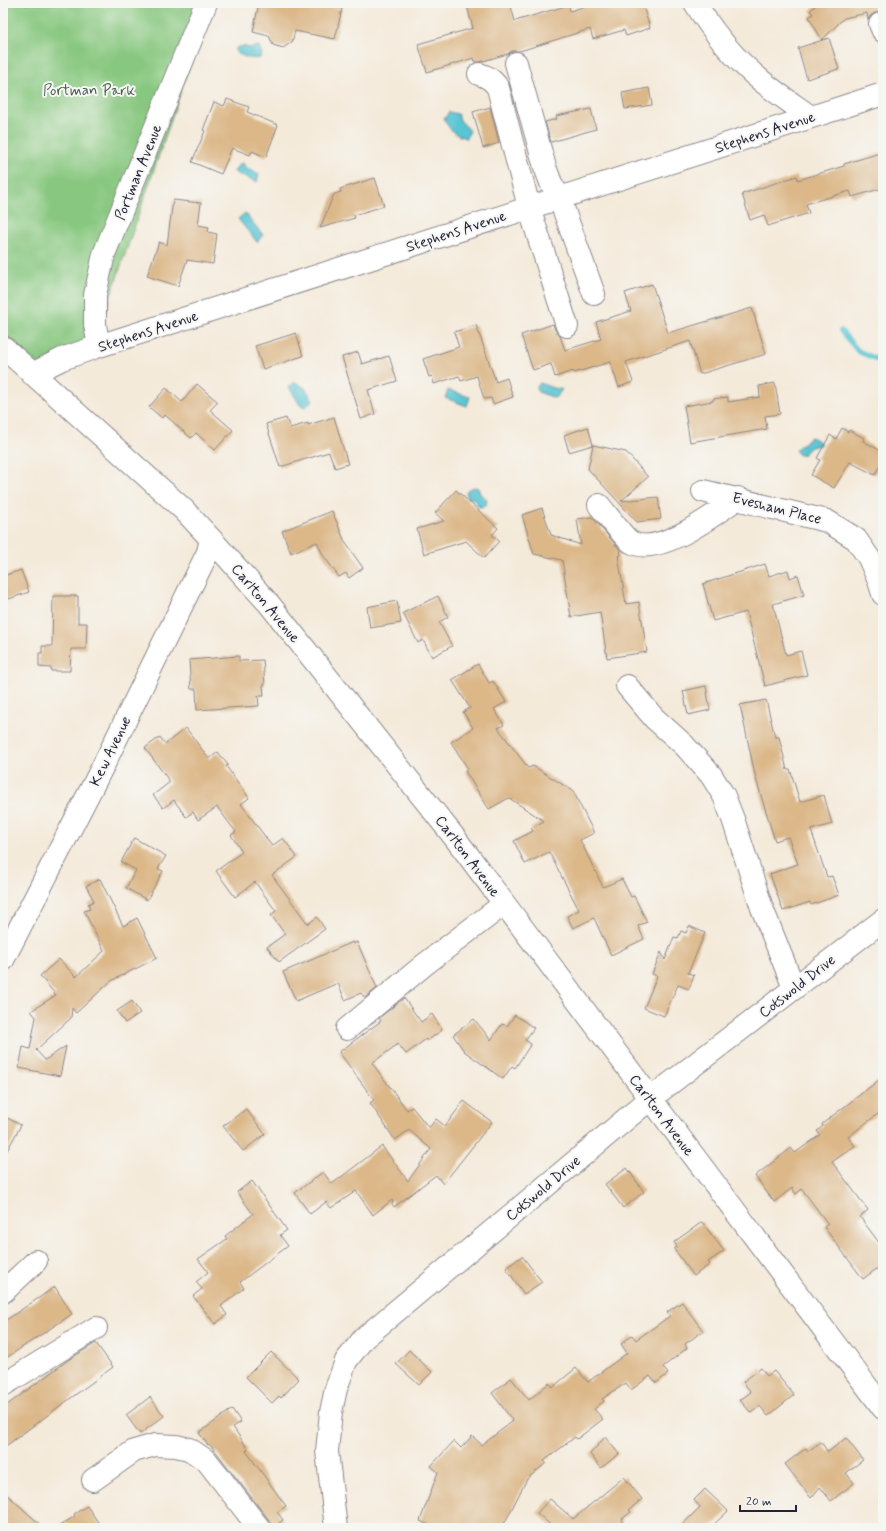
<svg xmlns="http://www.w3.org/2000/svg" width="886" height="1531" viewBox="0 0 886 1531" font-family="Mynerve,sans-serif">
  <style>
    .green { fill: #87c77f; stroke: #54745d }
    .water { fill: #59c5d3; stroke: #3e7487 }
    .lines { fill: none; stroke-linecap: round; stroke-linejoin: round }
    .stream { stroke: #59c5d3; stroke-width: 5.5 }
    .building { fill: #dcb889 }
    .minor-casing { stroke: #8b868a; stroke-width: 24 }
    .minor { stroke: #fff; stroke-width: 22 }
    .labels { text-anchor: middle; stroke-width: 4; stroke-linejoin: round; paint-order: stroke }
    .park-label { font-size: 15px; fill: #455c53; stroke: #f6f6f2 }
    .street-label { font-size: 15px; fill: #22223b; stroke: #f6f6f2 }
  </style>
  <rect width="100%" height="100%" fill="#f6f6f2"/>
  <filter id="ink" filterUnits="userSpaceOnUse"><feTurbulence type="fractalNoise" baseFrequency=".025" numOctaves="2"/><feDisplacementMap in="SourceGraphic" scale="8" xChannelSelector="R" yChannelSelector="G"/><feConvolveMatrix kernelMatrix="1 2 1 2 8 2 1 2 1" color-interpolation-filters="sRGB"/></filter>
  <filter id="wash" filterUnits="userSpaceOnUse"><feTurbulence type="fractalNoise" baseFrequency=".012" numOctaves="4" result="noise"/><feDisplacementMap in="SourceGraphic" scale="16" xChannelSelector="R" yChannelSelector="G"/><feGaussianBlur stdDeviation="0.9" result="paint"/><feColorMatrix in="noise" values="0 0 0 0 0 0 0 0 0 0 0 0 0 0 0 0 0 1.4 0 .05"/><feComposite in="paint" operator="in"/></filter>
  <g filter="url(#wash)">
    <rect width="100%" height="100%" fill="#f4eada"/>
    <path class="green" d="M3 3H211L97 336 42 369 3 333Z"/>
    <path class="water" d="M243 46 250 48 259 46 262 54 260 58C253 60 241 57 235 51L236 48Z
      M449 112 458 114 460 120 470 131 466 138C454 135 449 129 444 119Z
      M242 163 247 168 259 174 257 182C249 178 242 177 234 172L238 165Z
      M245 213 263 235 257 242 238 219Z
      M295 382 305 388 313 400 306 407 300 405 289 387Z
      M540 383 553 388 561 389 562 390 555 398 538 392 536 388Z
      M448 390 470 397 467 406 445 398Z
      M811 437 820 442V445L811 447 804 454 799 455 795 450Z
      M475 487 478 488 480 494 487 499 486 506 479 507 473 498H468L466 492 470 488Z"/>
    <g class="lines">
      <path class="stream" d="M841 331 858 351 883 362"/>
    </g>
    <g id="blocks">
      <path class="building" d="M259 3H316L342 9 335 39 295 31 292 42 283 48 273 45 269 36 253 32Z
        M478 3H510L515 21 569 5 570 11 595 3H642L650 28 626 36 624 30 593 39 590 29 520 51H512L507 54 480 62H475L474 58 427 72 418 44 473 28 467 6Z
        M818 3H883V12L875 13 870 16 868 20 867 13 844 18 822 40 809 17 813 14 810 11Z
        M829 38 839 69 807 79 798 48Z
        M649 88 652 105 625 109 622 93Z
        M227 99 249 107 247 112 278 125 266 157 252 151 250 155 232 148 221 174 192 162 205 131 203 130 214 102 224 106Z
        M490 107 499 143 483 148 473 112Z
        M591 109 596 129 551 142 545 122 557 119 556 116Z
        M883 152V188L852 197 850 191 806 204 809 213 768 226 764 215 750 220 742 194 797 176 798 180 844 166V164Z
        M375 178 384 206 354 215 355 218 320 228 334 194 341 192 340 189Z
        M173 200 201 203 198 225 209 227 208 232 217 234 213 264 187 260 178 286 147 276 159 242 167 245Z
        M652 284 668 333 752 308 766 354 700 374 690 341 626 362 633 382 619 387 610 362 574 373 573 371 555 377 551 364 533 370 521 335 553 324 555 330 560 336 565 350 601 339 596 322 631 311 625 293Z
        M476 325 496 382 507 378 513 397 493 404 491 398 484 399 477 376 461 381 459 376 434 384 432 376 429 377 423 359 459 347 454 332Z
        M296 333 303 356 263 369 255 346Z
        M358 352 362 364 389 356 397 381 368 390 375 414 361 419 342 357Z
        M775 383 780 414 765 416 767 429 690 442 684 406 713 401V399L728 397V402L760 397 759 386Z
        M197 384 218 402 210 410 233 430 215 450 196 433 191 438 165 415 162 418 149 407 166 388 182 402Z
        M334 417 348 464 335 468 329 452 280 467 266 424 286 418 290 428 308 423V425Z
        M588 427 593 445 569 452 564 435Z
        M842 428 848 432 849 430 864 438 863 441 883 452V460L875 475 850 462 834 488 811 475 820 460 817 458 830 435 836 439Z
        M593 445 626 452 648 477 621 501 658 497 661 519 637 522 588 469Z
        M456 490 498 528 492 535 499 541 484 558 466 541 424 554 417 529 444 521 435 513Z
        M542 508 551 535 581 545 577 519 592 517 620 550 621 555 618 556 626 604 639 602 647 652 607 658 600 612 571 617 562 560 534 554 522 515Z
        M332 511 345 542 363 568 349 578 346 573 339 577 323 555 317 542 291 553 282 531Z
        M765 564 769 576 788 570 790 578 798 575 804 595 773 604 786 655 801 651 807 675 765 686 746 612 713 621 703 584Z
        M21 570 29 592 3 601V576Z
        M53 596H78V623H87L86 649H71L70 671H51V668L39 667V653H42V646H52Z
        M438 596 448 617 439 622 452 646 432 657 423 640 418 643 403 613Z
        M397 601 401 623 370 628 367 607Z
        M239 656V661L263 660 265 685H263L264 696H258L259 706 197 710 196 689H191L189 660Z
        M478 664 489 683 493 681 506 702 494 709 504 725 498 728 528 768 533 766 573 791 594 833 580 840 603 887 622 879 631 897 634 896 647 922 638 926 644 939 611 955 594 918 573 928 567 916 579 910 549 852 525 864 514 841 533 831 531 828 544 821 509 798 489 809 465 771 468 769 451 742 473 728 463 712 470 708 452 680Z
        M706 686 710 710 688 715 683 691Z
        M766 700 775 737H779L787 770 790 769 800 802 824 795 832 824 811 830 827 877 832 876 839 895 811 905 810 902 783 911 770 874 798 864 788 837 775 841 756 779 740 705Z
        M186 728 209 759 218 752 228 765 226 766 249 798 241 804 272 846 283 838 297 857 272 875 308 924 317 917 325 929 279 962 267 947 285 934 271 915 276 911 255 882 235 897 216 871 242 852 231 835 236 832 217 807 198 820 193 812 186 817 174 800 163 808 153 795 170 782 145 748 160 737 165 744Z
        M134 838 166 856 158 869 163 871 147 900 126 888 136 870 121 862Z
        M100 879 123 926 137 918 157 958 111 981 76 1013 72 1008 71 1018 36 1050 45 1060 66 1046 60 1076 19 1068 23 1047 30 1049 36 1017 31 1011 56 995 40 976 59 959 76 977 104 951 84 911 90 909 88 904 94 901 86 886Z
        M689 926 705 933 688 973 694 975 689 989 678 985 664 1016 644 1008 657 976 652 974 661 952 665 960 674 937 678 938 681 931 686 933Z
        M353 942V944L357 942 377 988 365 998 361 993 345 1000 338 983 296 1001 283 972Z
        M404 998 421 1022 432 1014 442 1030 427 1041 426 1039 406 1054 398 1044 372 1063 407 1110 412 1107 429 1128 436 1119 445 1126 464 1101 492 1122 443 1184 436 1175 394 1207 392 1204 393 1202 392 1200 373 1215 356 1191 331 1208 326 1202 310 1214 295 1193 323 1172 332 1184 382 1146 408 1181 431 1149 409 1130 395 1140 370 1103 374 1100 339 1052 381 1021 379 1018Z
        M132 1001 140 1013 125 1023 117 1011Z
        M515 1015 534 1028 525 1040 531 1044 515 1068 512 1066 503 1079 464 1051 453 1035 474 1019 491 1040 502 1024 507 1026Z
        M883 1077V1110L848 1137 855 1146 832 1162 868 1210 860 1217 883 1248V1264L863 1279 824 1227 828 1224 802 1189 796 1194 792 1188 774 1202 755 1176 791 1148 795 1153 820 1135 817 1131 823 1126 822 1124Z
        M246 1109 265 1134 243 1151 223 1126Z
        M3 1116 21 1125 3 1158Z
        M627 1168 644 1192 623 1208 605 1184Z
        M252 1181 287 1230 280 1235 288 1246 240 1282 244 1288 221 1306 227 1315 215 1324 193 1296 202 1289 196 1282 208 1272 198 1259 227 1239 225 1236 253 1214 237 1192Z
        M702 1222 724 1251 708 1262 710 1264 694 1276 674 1249 677 1247 674 1242Z
        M522 1256 542 1282 524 1294 506 1268Z
        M55 1287 72 1314 3 1360V1322Z
        M682 1302 703 1331 685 1344 687 1348 663 1367 668 1374 656 1383 650 1376 631 1390 626 1383 602 1399 604 1401 594 1409 603 1419 577 1439 575 1437 544 1461 546 1463 527 1479 502 1528H436L420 1521 438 1472 431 1466 454 1441 461 1448 472 1436 482 1445 513 1421 492 1393 511 1378 529 1400 549 1383 553 1387 576 1368 588 1382 627 1353 621 1344 632 1335 636 1340 670 1316 667 1312Z
        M96 1343 113 1367 3 1448V1408L68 1360Z
        M409 1350 432 1372 419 1385 396 1364Z
        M271 1352 299 1379 281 1398 279 1396 272 1403 246 1377Z
        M761 1368 767 1376 774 1371 794 1395 768 1416 760 1406 751 1413 740 1400 751 1392 743 1382Z
        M150 1397 164 1416 140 1434 126 1415Z
        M232 1409 241 1422 233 1427 248 1449 246 1451 286 1506 277 1512 283 1520 273 1528H271L269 1520 217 1453 209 1444 208 1445 199 1433Z
        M605 1437 619 1454 601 1468 590 1454Z
        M846 1438 863 1460 846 1473 854 1483 831 1501 820 1487 811 1498 785 1464 806 1448 808 1451 821 1442 828 1452Z
        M624 1477 642 1499 629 1510 631 1512 622 1519 623 1521 615 1528H554L537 1513 550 1499 573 1519Z
        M705 1489 728 1511 710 1528H679L700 1507 694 1500Z
        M3 1491 44 1528H3Z
        M87 1506 102 1528H56L75 1516 74 1514Z"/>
    </g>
  </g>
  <g filter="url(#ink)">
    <use href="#blocks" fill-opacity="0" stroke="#8b868a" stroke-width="1"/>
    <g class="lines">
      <defs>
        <path id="minor" d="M695 3C710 27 728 51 749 70 768 88 790 102 811 117
          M880 24 883 31
          M516 63 545 167 551 183 559 197 594 294
          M479 74C488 77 493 80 498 88L529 207 567 326
          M99 346 95 325V295L104 254 206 3
          M3 347 184 510 211 539 270 605 455 838 883 1408
          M32 374 62 359 99 346 883 94
          M703 491 827 521 856 539 869 558 879 581 883 594
          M599 505C605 512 625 539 631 542 658 558 715 514 738 498
          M627 686 654 718 684 745 711 775 724 796 733 819 762 908 794 988
          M3 960 104 764 208 552 211 539
          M347 1029 424 965 504 904
          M3 1292 36 1261
          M3 1385 96 1328
          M93 1480 134 1451 155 1445 176 1446 189 1449 207 1461 259 1528
          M336 1528 327 1451 331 1412 336 1389 346 1361 364 1338 650 1099 883 920"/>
      </defs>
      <use href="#minor" class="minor-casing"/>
      <use href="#minor" class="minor"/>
    </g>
  </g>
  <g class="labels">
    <g class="park-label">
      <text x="89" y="95">Portman Park</text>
    </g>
    <g class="street-label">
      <text transform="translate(765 132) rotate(-18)" y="5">Stephens Avenue</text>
      <text transform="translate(138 172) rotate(-68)" y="5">Portman Avenue</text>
      <text transform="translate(456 231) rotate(-18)" y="5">Stephens Avenue</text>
      <text transform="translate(148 331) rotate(-18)" y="5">Stephens Avenue</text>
      <text transform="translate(777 508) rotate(14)" y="5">Evesham Place</text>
      <text transform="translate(266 603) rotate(50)" y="5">Carlton Avenue</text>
      <text transform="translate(110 751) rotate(-64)" y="5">Kew Avenue</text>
      <text transform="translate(468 856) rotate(53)" y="5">Carlton Avenue</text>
      <text transform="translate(797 986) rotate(-38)" y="5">Cotswold Drive</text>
      <text transform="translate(662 1115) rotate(53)" y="5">Carlton Avenue</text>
      <text transform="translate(543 1188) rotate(-40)" y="5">Cotswold Drive</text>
    </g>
  </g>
  <rect width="886" height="1531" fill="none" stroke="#f6f6f2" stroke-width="16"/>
  <path d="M740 1505v6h56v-6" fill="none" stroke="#22223b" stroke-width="2"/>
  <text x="746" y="1505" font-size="12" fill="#22223b" stroke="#f6f6f2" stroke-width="3" paint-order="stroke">20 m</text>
</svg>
